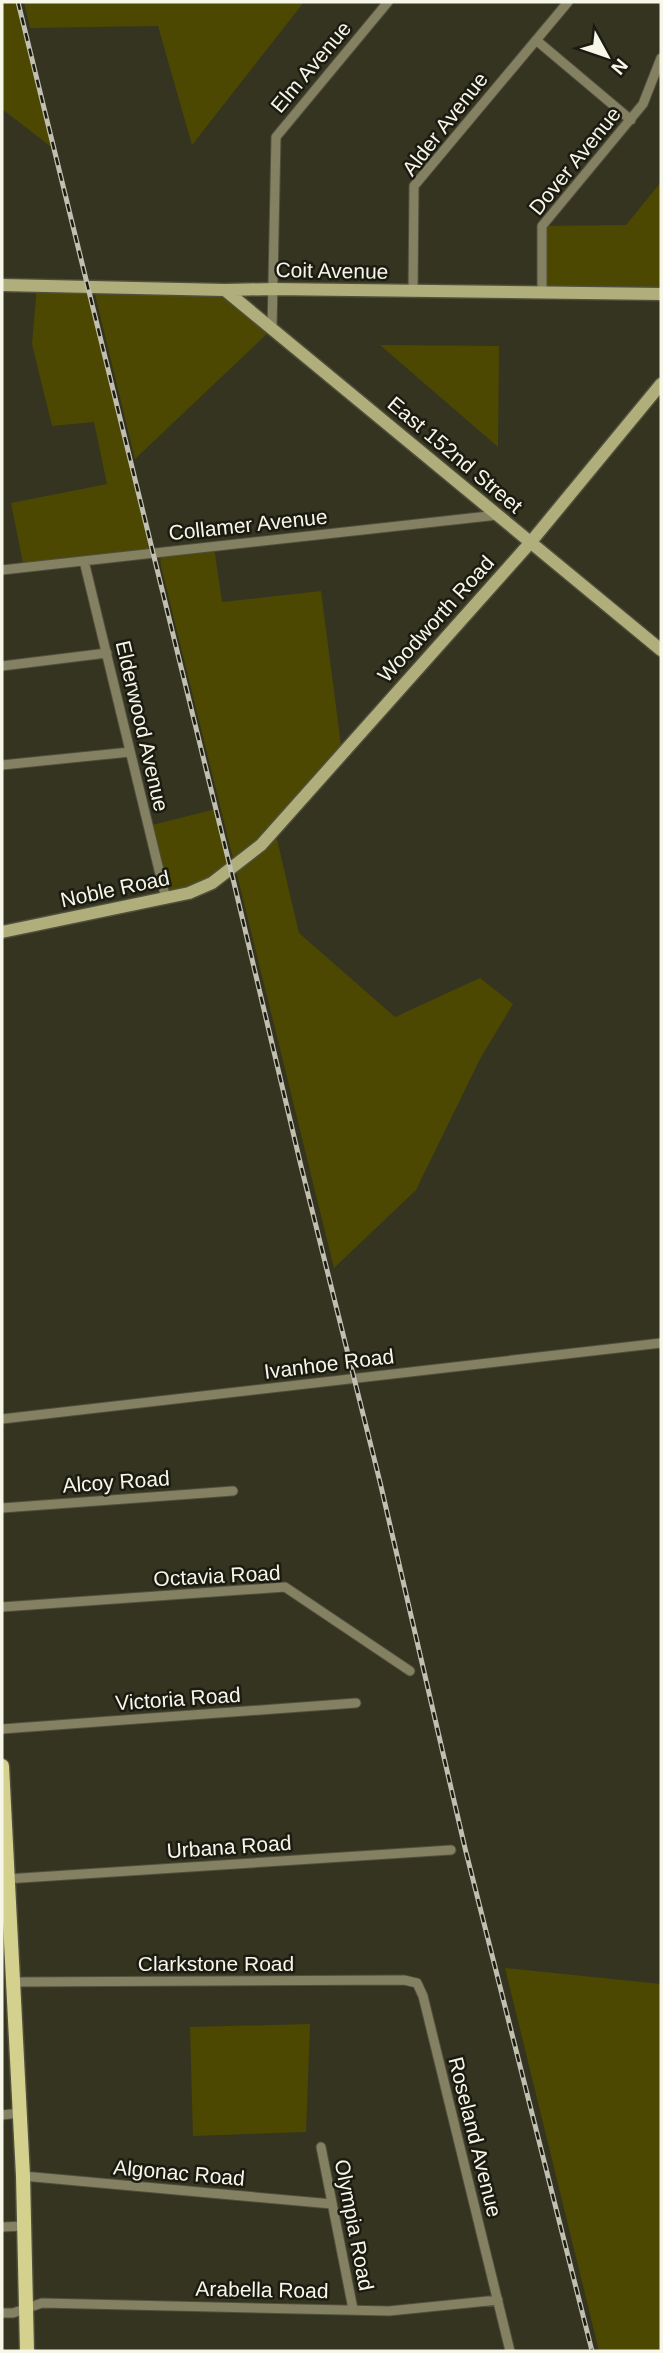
<svg xmlns="http://www.w3.org/2000/svg" width="663" height="2353" viewBox="0 0 663 2353" font-family="Helvetica,sans-serif">
  <style>
    .green { fill: #4c4802 }
    .lines { fill: none; stroke-linecap: round; stroke-linejoin: round }
    .street-casing { stroke: #504f3c; stroke-width: 11 }
    .secondary-casing { stroke: #504f3c; stroke-width: 15 }
    .primary-casing { stroke: #504f3c; stroke-width: 17 }
    .street { stroke: #838162; stroke-width: 9 }
    .secondary { stroke: #b0ae7b; stroke-width: 12 }
    .primary { stroke: #d4d08e; stroke-width: 14 }
    .rail-casing { stroke: #c0bfb0; stroke-width: 5 }
    .rail { stroke: #1b1b12; stroke-width: 2.5; stroke-dasharray: 8; stroke-linecap: butt }
    .labels { text-anchor: middle; stroke-width: 5; stroke-linejoin: round; paint-order: stroke }
    .street-label { font-size: 21px; fill: #f6f6e9; stroke: #1b1b12 }
  </style>
  <rect width="100%" height="100%" fill="#353420"/>
  <path class="green" d="M2 2H18L54 149 2 109Z
    M24 2H304L192 145 158 26 30 28Z
    M661 182V294L542 292V226L626 225Z
    M37 285 86 286 153 553 24 568 11 503 107 484 94 422 52 426 32 344Z
    M93 286 225 290 272 329 135 459Z
    M380 345 499 346 498 447Z
    M214 547 222 602 321 591 342 753 275 831 299 933 395 1017 480 978 513 1004 480 1059 416 1190 334 1268 161 566 160 553Z
    M216 809 231 869 166 899 148 826Z
    M505 1968 661 1984V2351H599Z
    M310 2024 306 2132 193 2136 190 2027Z"/>
  <g class="lines">
    <defs>
      <path id="street" d="M536 40 631 120
        M413 292 414 186 568 2
        M542 292V226L643 104 661 58
        M272 329 276 137 388 2
        M84 561 166 899
        M2 570 498 515
        M2 666 107 653
        M2 765 130 752
        M2 1419 661 1343
        M2 1508 233 1491
        M2 1607 285 1587 410 1671
        M2 1729 356 1703
        M6 1879 451 1850
        M15 1982 404 1980 417 1983 423 1996 510 2351
        M2 2115 20 2113
        M321 2147 353 2309
        M23 2176 332 2204
        M2 2227 25 2226
        M2 2313H13L42 2303 389 2311 498 2300"/>
      <path id="secondary" d="M2 285 225 290 273 289 661 294
        M225 290 661 650
        M2 932 189 893 212 883 261 845 530 543 661 384"/>
      <path id="primary" d="M2 1766 23 2176 27 2351"/>
    </defs>
    <use href="#street" class="street-casing"/>
    <use href="#secondary" class="secondary-casing"/>
    <use href="#primary" class="primary-casing"/>
    <use href="#street" class="street"/>
    <use href="#secondary" class="secondary"/>
    <use href="#primary" class="primary"/>
    <defs>
      <path id="rail" d="M18 2 234 883 301 1166 380 1482 465 1848 592 2351"/>
    </defs>
    <use href="#rail" class="rail-casing"/>
    <use href="#rail" class="rail"/>
  </g>
  <g class="labels">
    <g class="street-label">
      <text transform="translate(311 67) rotate(-50)" y="7">Elm Avenue</text>
      <text transform="translate(445 124) rotate(-52)" y="7">Alder Avenue</text>
      <text transform="translate(575 161) rotate(-51)" y="7">Dover Avenue</text>
      <text transform="translate(332 271) rotate(1)" y="7">Coit Avenue</text>
      <text transform="translate(455 455) rotate(40)" y="7">East 152nd Street</text>
      <text transform="translate(248 525) rotate(-6)" y="7">Collamer Avenue</text>
      <text transform="translate(436 619) rotate(-48)" y="7">Woodworth Road</text>
      <text transform="translate(142 726) rotate(77)" y="7">Elderwood Avenue</text>
      <text transform="translate(115 889) rotate(-12)" y="7">Noble Road</text>
      <text transform="translate(329 1364) rotate(-7)" y="7">Ivanhoe Road</text>
      <text transform="translate(116 1482) rotate(-4)" y="7">Alcoy Road</text>
      <text transform="translate(217 1576) rotate(-3)" y="7">Octavia Road</text>
      <text transform="translate(178 1699) rotate(-4)" y="7">Victoria Road</text>
      <text transform="translate(229 1847) rotate(-4)" y="7">Urbana Road</text>
      <text x="216" y="1971">Clarkstone Road</text>
      <text transform="translate(475 2137) rotate(76)" y="7">Roseland Avenue</text>
      <text transform="translate(179 2173) rotate(5)" y="7">Algonac Road</text>
      <text transform="translate(354 2225) rotate(79)" y="7">Olympia Road</text>
      <text transform="translate(262 2290) rotate(1)" y="7">Arabella Road</text>
    </g>
  </g>
  <rect width="663" height="2353" fill="none" stroke="#f6f6e9" stroke-width="7"/>
  <g transform="translate(607 56) rotate(130)" stroke="#1b1b12" stroke-width="5" paint-order="stroke">
  <path d="M0-5L12 26L0 18L-12 26Z" fill="#f6f6e9"/>
  <text y="-10" font-size="19" font-weight="bold" text-anchor="middle" fill="#f6f6e9">N</text>
  </g>
</svg>
